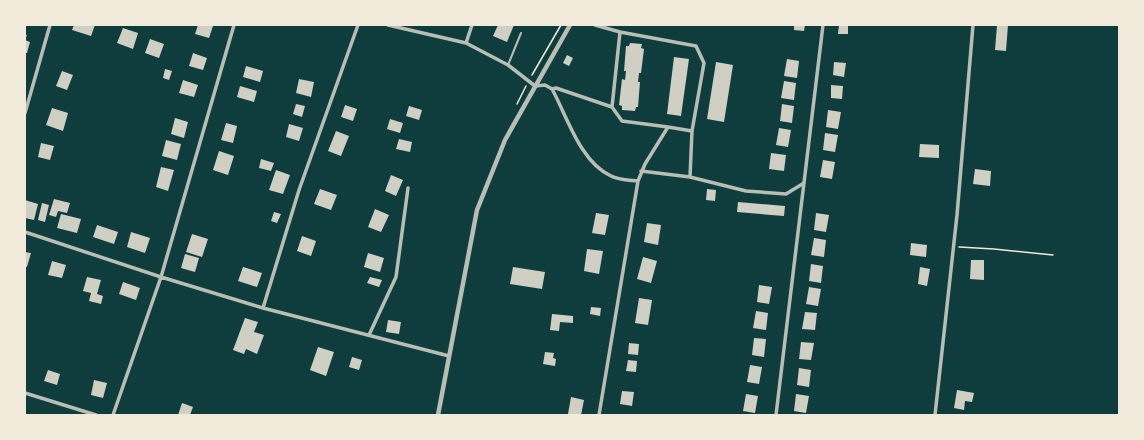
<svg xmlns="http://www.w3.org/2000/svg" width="1144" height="440" viewBox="0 0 1144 440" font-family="Barlow,sans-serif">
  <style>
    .building { fill: #cfcfc3 }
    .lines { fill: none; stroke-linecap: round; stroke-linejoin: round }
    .path { stroke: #f1e9da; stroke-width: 1.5 }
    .service { stroke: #b8beb3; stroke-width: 2 }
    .minor { stroke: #b8beb3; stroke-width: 3.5 }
    .tertiary { stroke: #b8beb3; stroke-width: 4.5 }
  </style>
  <rect width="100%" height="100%" fill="#0f3d3e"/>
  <path class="building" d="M74 25H95L91 36 72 30Z
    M198 25 213 26 209 38 195 34Z
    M498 25H514L507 42 493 36Z
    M794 25H805L804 31 794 30Z
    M839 25H848V34H838Z
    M997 25H1008L1006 51 995 50Z
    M123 28 138 33 133 49 117 43Z
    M25 35H27L25 40 30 42 27 53H25Z
    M150 39 164 44 159 58 145 53Z
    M630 43 642 44 641 48 644 49 641 73H639L638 82H640L638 107H636L635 111 622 110V106L619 105 622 79 625 80 626 71H624L626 46H629Z
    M193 53 207 58 203 70 189 66Z
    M567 55 573 58 569 66 563 63Z
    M674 57 689 59 681 116 667 114Z
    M787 59 799 61 797 78 784 76Z
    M716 62 733 65 724 122 707 119Z
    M834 62 846 63 844 77 833 75Z
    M246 66 263 71 260 82 243 77Z
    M165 69 172 71 169 80 163 78Z
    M62 71 73 75 67 90 56 86Z
    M299 79 314 82 311 97 296 93Z
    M183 80 198 85 194 97 179 93Z
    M784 81 796 83 794 100 781 98Z
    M831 85 843 86 842 99 831 98Z
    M240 86 257 91 254 102 237 97Z
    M296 104 305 106 302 117 293 114Z
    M782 104 794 106 792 123 780 121Z
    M345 105 357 109 353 121 341 117Z
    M409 106 422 110 419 120 406 116Z
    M52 108 68 113 63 131 46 125Z
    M828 110 841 112 838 129 826 127Z
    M175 118 188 122 184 138 171 134Z
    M390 119 403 123 400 133 387 129Z
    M226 123 237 126 233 143 221 140Z
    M289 124 303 128 299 141 286 137Z
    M779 128 791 130 788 147 776 145Z
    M336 131 349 136 341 156 328 151Z
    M825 133 838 135 835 152 823 150Z
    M399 139 412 142 410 152 396 149Z
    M166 140 181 144 177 160 162 156Z
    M41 143 54 146 50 160 38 157Z
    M920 144 939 145V158L919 157Z
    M219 151 234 156 228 175 213 170Z
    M771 153 786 155 784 171 769 169Z
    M261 159 274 163 271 171 259 168Z
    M823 160 835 162 832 179 820 177Z
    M161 167 174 170 168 191 156 187Z
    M975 169 991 171 990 186 973 184Z
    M276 170 290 175 283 194 269 190Z
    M391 175 403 180 396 196 385 191Z
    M320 189 337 195 331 210 314 204Z
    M707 189 716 190 715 201 706 200Z
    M54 199 70 203 67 213 58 211 56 217 49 215Z
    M25 200 38 204 34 220 25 218Z
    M738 202 785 206 784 216 737 212Z
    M42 203 49 205 45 222 38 220Z
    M375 209 389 215 381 232 368 227Z
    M274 212 281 214 277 223 271 221Z
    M596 213 609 215 605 235 592 233Z
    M816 213 829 215 826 232 814 230Z
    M61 214 81 219 77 233 57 228Z
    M647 223 661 225 658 245 644 242Z
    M97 225 118 232 114 244 93 237Z
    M131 232 150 238 145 253 127 247Z
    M192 234 208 239 202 257 186 252Z
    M302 236 316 241 311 256 297 251Z
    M814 238 826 240 824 257 811 255Z
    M911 243 927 245 926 257 910 255Z
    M587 249 603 251 599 274 584 271Z
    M25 252 31 253 27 267 25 266Z
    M368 253 384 258 380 272 364 267Z
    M185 254 199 258 195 272 181 268Z
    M643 257 657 261 651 283 637 279Z
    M971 260H984V280L970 279Z
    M52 261 66 265 62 278 48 275Z
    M811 264 823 266 821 283 809 281Z
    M243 267 262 273 257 287 238 281Z
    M513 267 545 272 542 289 510 284Z
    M920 267 930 269 927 286 918 284Z
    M87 277 101 280 97 294 103 296 101 304 89 301 91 293 83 291Z
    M370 277 382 280 379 287 367 283Z
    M123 282 140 288 136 300 119 294Z
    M759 285 772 287 769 304 757 302Z
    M809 287 821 289 818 306 806 304Z
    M639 298 652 300 648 325 635 323Z
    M591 307 601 308 600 316 590 314Z
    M756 311 768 313 766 330 753 328Z
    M805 312 817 313 815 330 802 329Z
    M552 314 573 316V323L560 322 559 331 550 330Z
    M245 318 258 322 254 332 264 335 257 354 246 349 244 354 233 350Z
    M388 320 401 322 399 334 386 332Z
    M754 338 766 339 764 357 752 355Z
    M801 342 814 343 811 360 799 359Z
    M629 343 639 344 638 355 628 354Z
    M318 347 334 352 326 376 310 370Z
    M545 352 554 353 553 358 556 359 555 366 543 364Z
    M352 357 362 360 359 370 349 367Z
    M628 360 637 361 636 372 626 371Z
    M750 365 762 367 759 384 747 382Z
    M799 368 811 370 809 387 797 385Z
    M48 370 60 374 57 385 44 381Z
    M94 380 107 383 103 398 91 395Z
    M957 390 974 393 972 402 965 401 964 410 954 408Z
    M622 391 634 392 632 406 620 404Z
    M746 394 758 396 755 413 743 411Z
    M796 394 809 396 806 413 794 411Z
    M571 397 584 400 581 415 568 414Z
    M182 403 193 407 190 415H178Z"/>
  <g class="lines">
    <path class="path" d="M532 75 561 25
      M517 104 526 86
      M959 247 994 249 1053 255"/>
    <path class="service" d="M508 65 521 33"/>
    <path class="minor" d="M388 25 466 43 508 65 535 86 545 85 552 89C567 116 580 162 611 176 618 180 629 180 638 181
      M595 25 620 32 696 46 704 63 692 131 668 127 645 164 638 181 599 415
      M466 43 472 25
      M552 89 556 88 612 107 622 121 668 127
      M612 107 620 32
      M25 113 50 25
      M641 171 690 177 746 191 786 194 804 183
      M690 177 692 131
      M25 232 161 277 263 308 449 356
      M263 308 299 190 358 25
      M369 335 396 277 408 188
      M25 393 96 415
      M113 415 161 277 234 25
      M776 415 823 25
      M935 415 957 215 973 25"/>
    <path class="tertiary" d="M438 415 477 210 505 140 570 25"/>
  </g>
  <rect width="1144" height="440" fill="none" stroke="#f1e9da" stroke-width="52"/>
</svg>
